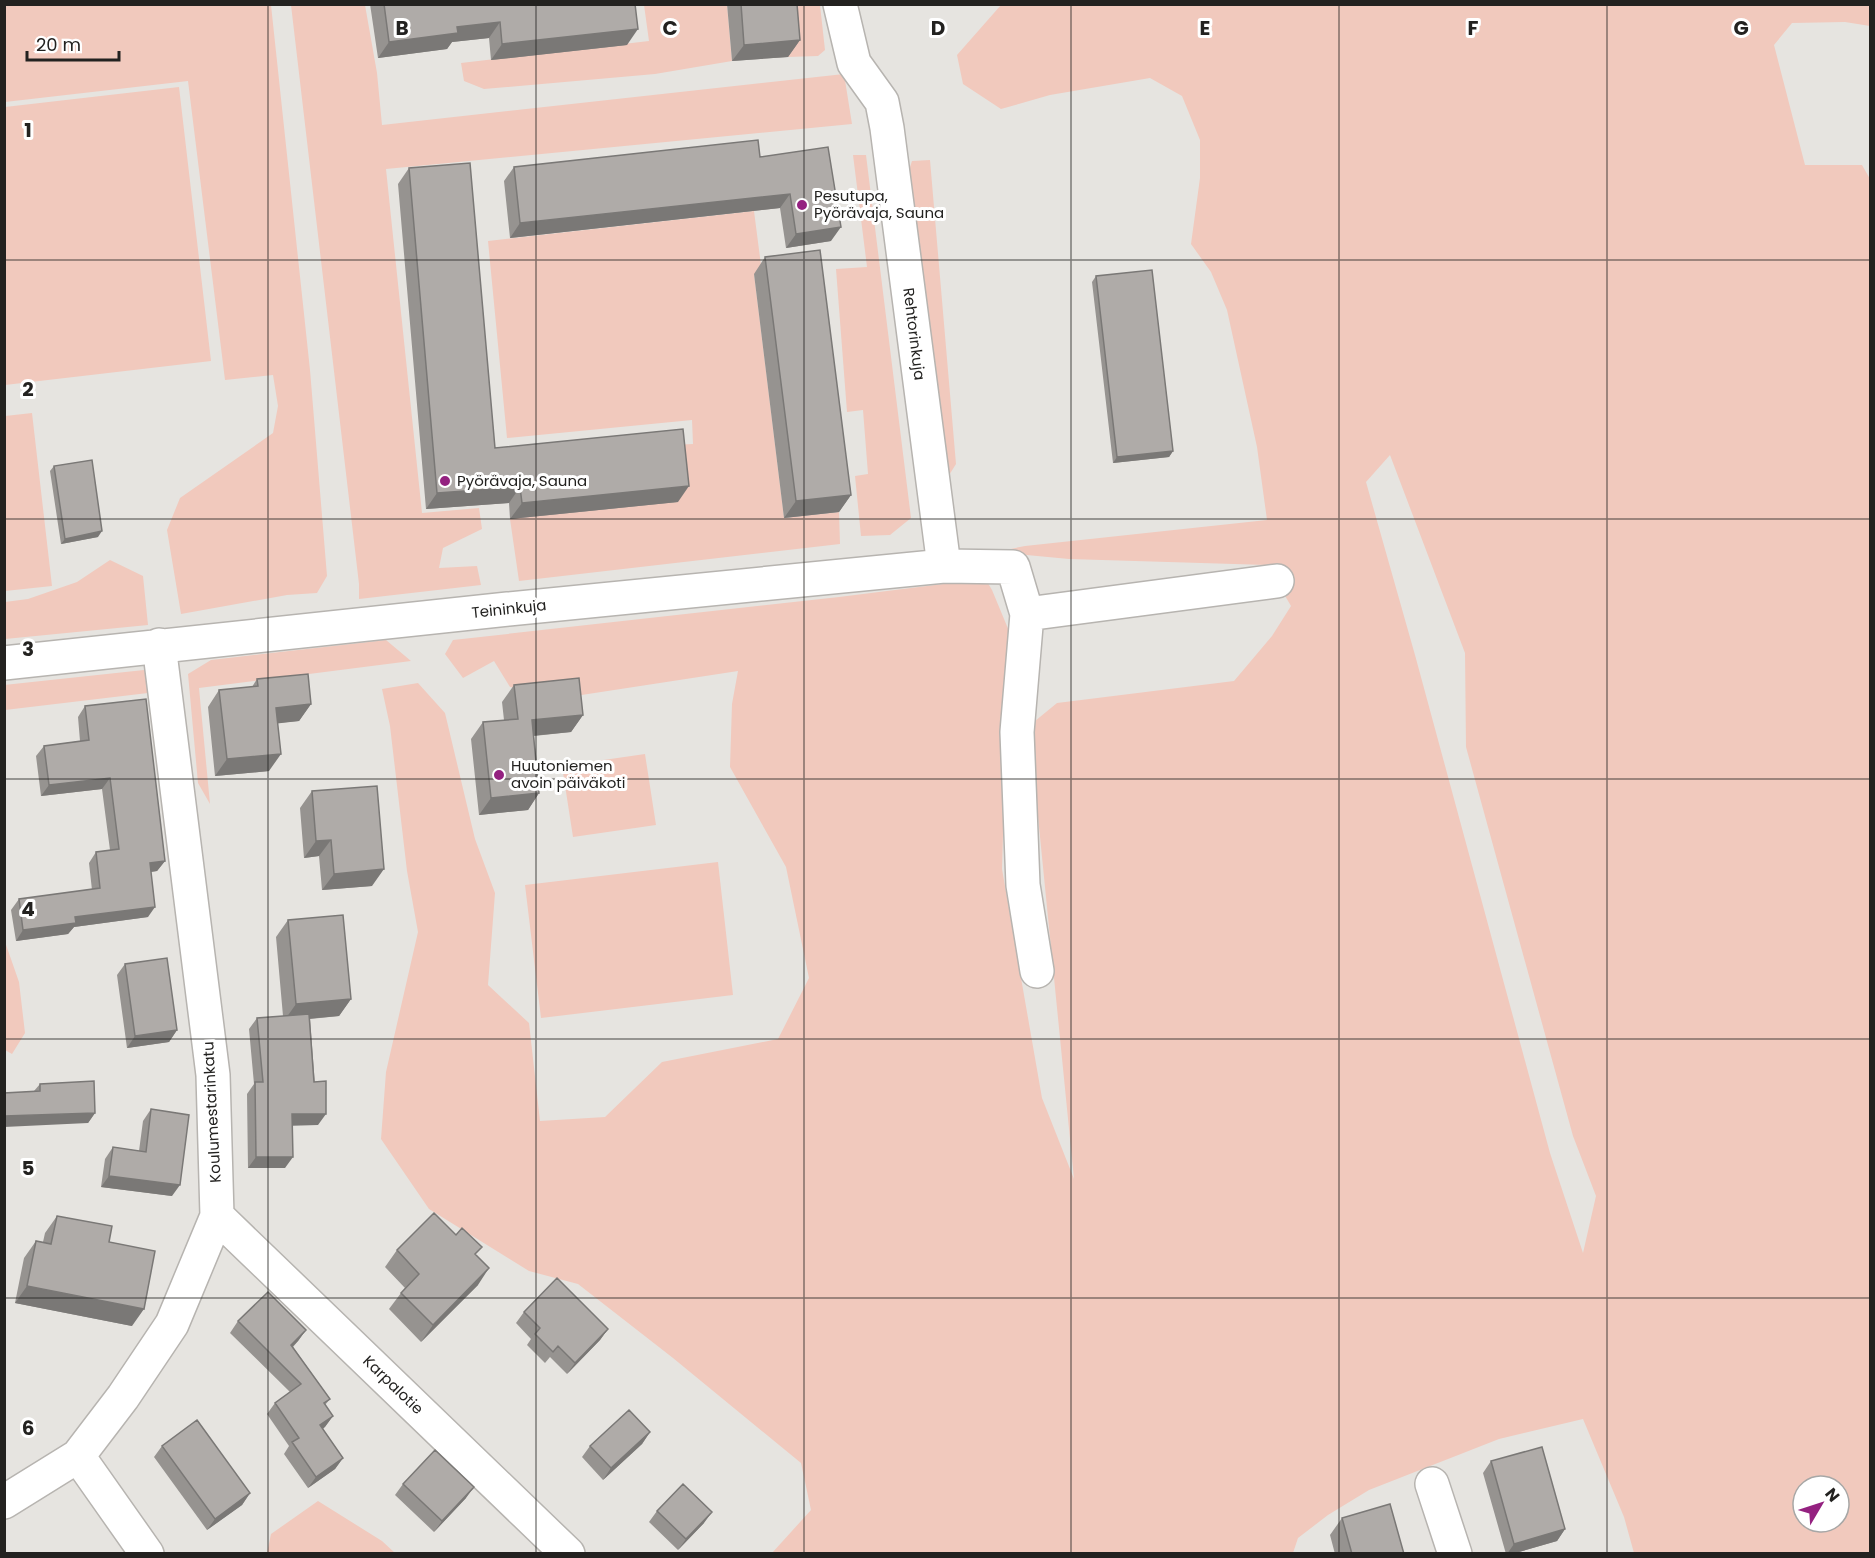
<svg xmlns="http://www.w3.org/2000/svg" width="1875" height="1558" viewBox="0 0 1875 1558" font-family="Poppins,sans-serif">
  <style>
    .green { fill: #f1c9bd; fill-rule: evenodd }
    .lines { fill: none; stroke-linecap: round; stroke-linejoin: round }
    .minor-casing { stroke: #b7b4b0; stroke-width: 36 }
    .minor { stroke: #fff; stroke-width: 33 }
    .wall { fill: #969390 }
    .shaded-wall { fill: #7a7876 }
    .building { fill: #afaba8; stroke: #7a7876; stroke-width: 1.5 }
    .grid { fill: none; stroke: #232220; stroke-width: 1.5; stroke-opacity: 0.55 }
    .poi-dot { fill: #942180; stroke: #fff; stroke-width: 2 }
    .labels { text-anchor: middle; stroke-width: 6; stroke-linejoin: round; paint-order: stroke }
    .poi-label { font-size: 15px; fill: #232220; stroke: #fff; text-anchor: start }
    .street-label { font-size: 15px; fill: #232220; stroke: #fff }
    .grid-label { font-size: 20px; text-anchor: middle; font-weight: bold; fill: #232220; stroke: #fff; stroke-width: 6; stroke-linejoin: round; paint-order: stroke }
  </style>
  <rect width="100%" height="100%" fill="#e6e4e0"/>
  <path class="green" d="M4 5H271L310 370 327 576 317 593 287 595 181 614 167 530 180 498 273 433 278 406 273 375 225 380 188 81 5 102Z
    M291 5H365L377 73 382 125 844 74 852 124 386 169 422 513 479 508 482 529 443 548 439 568 477 566 481 585 359 599V584Z
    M644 5H727L732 61 655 74 484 89 464 81 461 63 649 41Z
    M784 5H820L825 50 818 56 788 57Z
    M1001 5H1870V26L1845 22 1792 23 1774 45 1805 165H1862L1870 179V1553H1634L1624 1517 1583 1419 1499 1439 1369 1490 1328 1515 1298 1538 1293 1553H772L811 1510 801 1463 673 1358 578 1284 529 1271 429 1209 381 1139 386 1072 418 932 407 871 390 726 382 689 418 683 445 713 475 839 495 893 488 985 529 1023 540 1121 605 1117 662 1062 778 1039 809 978 786 867 730 767 732 704 738 671 562 698 510 687 494 661 463 678 445 654 453 640 839 597 951 583 983 575 992 590 1009 631 1002 869 1042 1098 1074 1179 1029 726 1057 703 1234 681 1272 636 1291 606 1267 565 1069 559 996 552 1025 546 1267 520 1257 447 1227 310 1211 272 1191 244 1200 178V140L1182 96 1150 78 1050 95 1001 109 963 84 957 55ZM1390 455 1465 653 1466 747 1573 1136 1596 1196 1583 1253 1550 1153 1415 655 1366 482ZM1803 1486H1839V1522H1803Z
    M179 87 211 361 5 385V107Z
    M853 155H866L911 518 890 535 861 536 855 476 868 474 863 410 847 412 836 269 867 267Z
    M930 160 956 464 946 480 905 182 912 161Z
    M754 211 762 273 754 274 784 518 839 512 840 544 519 581 510 519 672 445 693 444 692 420 507 438 488 241Z
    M32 413 52 586 5 591V416Z
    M110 560 143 576 148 625 5 639V602L28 599 77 582Z
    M386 640 411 661 199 688 210 804 198 783 188 674 211 660Z
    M144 670 155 682 156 690 148 693 5 710 4 685Z
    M645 754 656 825 573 837 562 766Z
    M718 862 733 995 541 1018 525 885Z
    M4 939 19 982 25 1033 12 1054 5 1050Z
    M318 1501 382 1541 395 1553H267L271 1534Z"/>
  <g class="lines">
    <defs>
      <path id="minor" d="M840 4 854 63 882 102 887 128 944 566
        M1027 614 1277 581
        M4 663 508 609 944 566 1013 567 1027 614 1017 732 1023 885 1037 971
        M217 1216 568 1554
        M78 1456 147 1554
        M1432 1484 1455 1554
        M4 1502 78 1456 123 1397 172 1324 217 1216 213 1075 159 645"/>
    </defs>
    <use href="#minor" class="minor-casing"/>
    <use href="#minor" class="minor"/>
  </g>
  <path class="wall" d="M370 4H635L627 45 491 60 489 38 452 42 447 49 378 58Z
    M727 4H797L800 40 788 57 732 61Z
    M760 157 831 241 786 248 780 208 510 238 504 181 514 167Z
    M409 168 495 448 678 502 510 519 509 503 426 509 398 184Z
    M765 257 851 495 839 512 784 518 754 274Z
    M1096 276 1173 451 1169 457 1113 463 1092 282Z
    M54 466 98 537 61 544 50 471Z
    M257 679 311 704 299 721 277 723 269 771 215 776 208 707 219 690 252 687Z
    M514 685 583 715 571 732 534 736 539 793 528 810 479 815 471 739 483 722 504 720 502 702Z
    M85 706 165 861 157 871 151 872 148 917 74 927 68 934 16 941 11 910 19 899 92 890 89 863 96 852 110 850 102 789 41 796 36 756 44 746 80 741 78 717Z
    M312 791 372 886 322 890 319 856 304 858 300 808Z
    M288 920 351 999 339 1016 310 1019 318 1125H292L285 1168H248L247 1094 254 1084 249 1029 257 1018 283 1016 276 937Z
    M125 964 177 1030 169 1042 127 1048 117 975Z
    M40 1084 95 1113 88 1123 34 1091Z
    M151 1109 172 1196 101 1187 105 1159 113 1147 139 1151 143 1121Z
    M57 1216 109 1242 132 1326 15 1303 24 1258 36 1241 43 1242 45 1233Z
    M397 1250 478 1285 421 1342 389 1309 401 1293 405 1288 385 1267Z
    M524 1312 608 1329 600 1340 567 1374 550 1357 545 1363 527 1345 531 1339 516 1323Z
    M238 1321 306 1330 298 1341 293 1347 330 1399 325 1405 333 1416 323 1429 343 1458 335 1469 308 1488 284 1454 289 1446 267 1414 275 1403 290 1392 230 1333Z
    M650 1432 642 1444 603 1480 582 1457 590 1446Z
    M162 1446 250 1493 242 1505 207 1530 154 1457Z
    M1491 1461 1565 1529 1557 1541 1512 1554H1506L1483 1473Z
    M403 1484 466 1498 434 1532 395 1495Z
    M657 1511 704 1523 678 1550 649 1522Z
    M1342 1518 1404 1554H1335L1330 1535Z"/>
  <path class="shaded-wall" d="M500 22 489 38 452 42 447 49 378 58 389 42 457 27Z
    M638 29 627 45 491 60 502 44Z
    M800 40 788 57 732 61 744 45Z
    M790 194 780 208 510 238 520 223Z
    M841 227 831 241 786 248 796 234Z
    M1173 451 1169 457 1113 463 1117 457Z
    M689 486 678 502 510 519 522 503Z
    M520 487 509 503 426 509 437 493Z
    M851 495 839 512 784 518 796 501Z
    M102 531 98 537 61 544 65 539Z
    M311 704 299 721 264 725 276 708Z
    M583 715 571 732 520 737 532 720Z
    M281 754 269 771 215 776 227 759Z
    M110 778 102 789 41 796 49 785Z
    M539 793 528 810 479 815 491 798Z
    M331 840 319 856 304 858 316 841Z
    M165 861 157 871 142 873 150 863Z
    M384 869 372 886 322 890 334 874Z
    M155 907 148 917 74 927 68 934 16 941 23 930 75 917Z
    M351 999 339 1016 284 1021 296 1004Z
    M177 1030 169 1042 127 1048 135 1036Z
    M95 1113 88 1123 4 1127V1116Z
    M292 1114H326L318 1125 284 1126Z
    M256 1157H293L285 1168H248Z
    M109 1176 180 1185 172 1196 101 1187Z
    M489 1268 478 1285 421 1342 433 1325Z
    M27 1286 144 1309 132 1326 15 1303Z
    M608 1329 600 1340 567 1374 575 1363Z
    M306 1330 298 1341 283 1356 291 1345Z
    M333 1416 325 1427 312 1436 320 1425Z
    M650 1432 642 1444 603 1480 611 1468Z
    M343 1458 335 1469 308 1488 316 1477Z
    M474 1487 466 1498 434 1532 442 1521Z
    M250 1493 242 1505 207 1530 215 1519Z
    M712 1512 704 1523 678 1550 686 1539Z
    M1565 1529 1557 1541 1512 1554H1507L1514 1544Z"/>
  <path class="building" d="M384 4H635L638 29 502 44 500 22 457 27 458 33 389 42Z
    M741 4H797L800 40 744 45Z
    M758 140 760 157 828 147 841 227 796 234 790 194 520 223 514 167Z
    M470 163 495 448 683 429 689 486 522 503 520 487 437 493 409 168Z
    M820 250 851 495 796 501 765 257Z
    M1152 270 1173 451 1117 457 1096 276Z
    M92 460 102 531 65 539 54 466Z
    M308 674 311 704 276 708 281 754 227 759 219 690 258 686 257 679Z
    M579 678 583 715 532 720 539 793 491 798 483 722 518 719 514 685Z
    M146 699 165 861 150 863 155 907 75 917 76 923 23 930 19 899 100 888 96 852 119 849 110 778 49 785 44 746 89 740 85 706Z
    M377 786 384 869 334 874 331 840 316 841 312 791Z
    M343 915 351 999 296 1004 288 920Z
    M167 958 177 1030 135 1036 125 964Z
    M309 1014 314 1082 326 1081V1114H292L293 1157H256L255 1082H263L257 1018Z
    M94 1081 95 1113 4 1116V1093L40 1091V1084Z
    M151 1109 189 1115 180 1185 109 1176 113 1147 146 1152Z
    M434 1213 456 1235 462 1228 482 1247 475 1254 489 1268 433 1325 401 1293 419 1274 397 1250Z
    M57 1216 112 1226 109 1242 155 1251 144 1309 27 1286 36 1241 51 1244Z
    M557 1278 608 1329 575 1363 558 1346 553 1352 535 1334 540 1328 524 1312Z
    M268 1292 306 1330 291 1345 330 1399 324 1403 333 1416 320 1425 343 1458 316 1477 292 1442 299 1438 275 1403 301 1384 238 1321Z
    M629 1410 650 1432 611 1468 590 1446Z
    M197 1420 250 1493 215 1519 162 1446Z
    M1542 1447 1565 1529 1514 1544 1491 1461Z
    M435 1450 474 1487 442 1521 403 1484Z
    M683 1484 712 1512 686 1539 657 1511Z
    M1390 1504 1404 1554H1352L1342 1518Z"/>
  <path class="grid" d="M268 4V1554M536 4V1554M804 4V1554M1071 4V1554M1339 4V1554M1607 4V1554M4 260H1870M4 519H1870M4 779H1870M4 1039H1870M4 1298H1870"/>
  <g class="poi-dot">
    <circle cx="802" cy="205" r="6"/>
    <circle cx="445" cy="481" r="6"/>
    <circle cx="499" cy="775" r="6"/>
  </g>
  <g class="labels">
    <g class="poi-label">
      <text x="814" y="201">Pesutupa,<tspan x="814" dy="17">Pyörävaja, Sauna</tspan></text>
      <text x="457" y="486">Pyörävaja, Sauna</text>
      <text x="511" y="771">Huutoniemen<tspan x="511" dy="17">avoin päiväkoti</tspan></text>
    </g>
    <g class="street-label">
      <text transform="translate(914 334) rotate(83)" y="5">Rehtorinkuja</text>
      <text transform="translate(509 609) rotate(-6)" y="5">Teininkuja</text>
      <text transform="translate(212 1112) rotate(-93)" y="5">Koulumestarinkatu</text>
      <text transform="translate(393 1385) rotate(44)" y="5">Karpalotie</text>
    </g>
  </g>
  <g class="grid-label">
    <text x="402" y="35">B</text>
    <text x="670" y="35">C</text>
    <text x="938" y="35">D</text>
    <text x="1205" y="35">E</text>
    <text x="1473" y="35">F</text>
    <text x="1741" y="35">G</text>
    <text x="28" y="137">1</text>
    <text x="28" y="396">2</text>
    <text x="28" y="656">3</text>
    <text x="28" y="916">4</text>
    <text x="28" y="1175">5</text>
    <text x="28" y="1435">6</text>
  </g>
  <rect width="1875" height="1558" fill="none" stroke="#232220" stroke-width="12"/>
  <g transform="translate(1821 1504) rotate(51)"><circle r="28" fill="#ffffff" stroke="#a7a7a6" stroke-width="1.5"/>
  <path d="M0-4.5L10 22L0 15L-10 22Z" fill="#942180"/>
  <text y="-9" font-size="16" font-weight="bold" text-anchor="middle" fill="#232220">N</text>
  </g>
  <path d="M27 51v9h92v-9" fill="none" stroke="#232220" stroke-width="3"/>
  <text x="36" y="51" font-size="18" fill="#232220" stroke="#ffffff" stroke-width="4.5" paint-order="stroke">20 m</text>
</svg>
